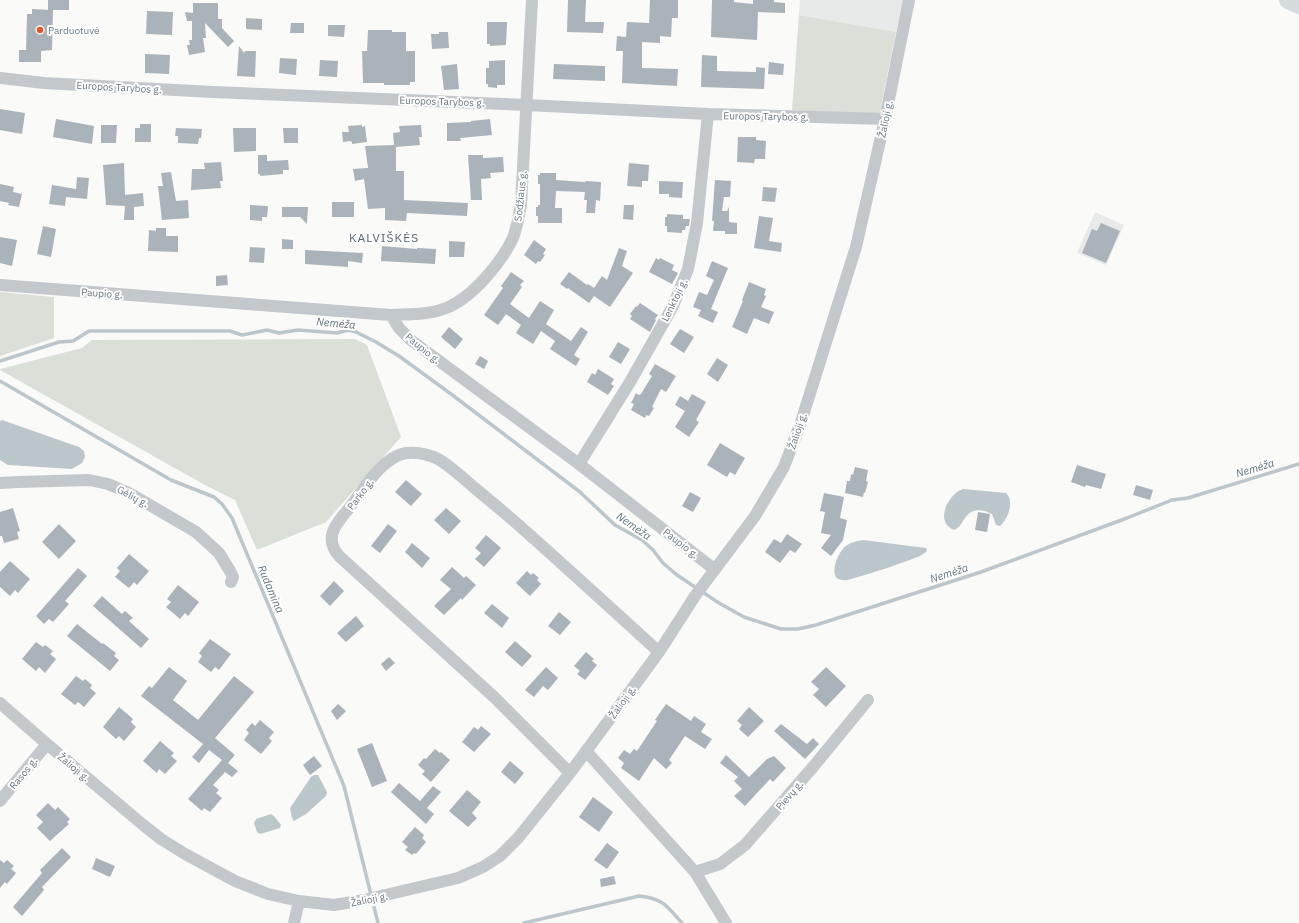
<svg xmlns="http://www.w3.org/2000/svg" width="1299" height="923" viewBox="0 0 1299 923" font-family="'IBM Plex Sans',sans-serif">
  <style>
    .built { fill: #e8e9e9 }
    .green { fill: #dadfd7 }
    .water { fill: #bbc7cb }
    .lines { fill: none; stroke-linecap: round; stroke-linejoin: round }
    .stream { stroke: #bbc7cb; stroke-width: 3.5 }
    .building { fill: #aab3b9 }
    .minor { stroke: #c3c8cc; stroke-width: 12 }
    .primary { stroke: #d6dbdf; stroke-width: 18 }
    .poi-dot { fill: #e4572e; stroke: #fff; stroke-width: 1.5 }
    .labels { text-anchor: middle; stroke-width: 4; stroke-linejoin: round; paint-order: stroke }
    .poi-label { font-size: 10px; fill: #657683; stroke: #fff; text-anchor: start }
    .street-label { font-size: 10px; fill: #657683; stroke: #fff }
    .water-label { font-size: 11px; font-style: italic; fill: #60757c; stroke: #fff }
    .quarter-label { font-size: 12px; letter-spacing: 1px; fill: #57646e; stroke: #fff }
  </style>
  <rect width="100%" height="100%" fill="#fafaf8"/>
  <path class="built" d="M800 0H903L896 32 799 15Z
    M1095 212 1124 225 1106 265 1077 253Z"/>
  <path class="green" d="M799 15 896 32 879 116 792 110Z
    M0 292 54 297V338L0 356Z
    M355 339 367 345 401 437 326 522 257 550 235 500 205 485 0 370V369L82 348 92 340Z"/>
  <path class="water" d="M2 420 79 447 84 451 85 457 82 463 72 469 8 465 0 460V421Z
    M963 489 1006 493C1015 501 1008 519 1000 526L996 525 992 514C982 509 972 508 965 518 961 523 961 527 954 530 934 522 948 494 963 489Z
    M863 540 926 548 927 549 926 552 920 556C900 564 879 571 858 577 853 578 848 581 843 580 826 580 838 551 846 546 851 542 857 541 863 540Z
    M314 775H318L327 792 326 796 306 814 294 821 292 818 290 808 311 777Z
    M271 814 274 816 281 825 280 828 260 834 257 832 254 823 256 819Z"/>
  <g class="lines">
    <path class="stream" d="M0 361 59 342 73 341 89 331H230L242 335 267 330 279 333 298 330 337 333 348 330 356 332 376 342 399 356 451 394 580 492 615 525 642 540 653 550 663 563 677 575 719 603 744 617 781 629H798L816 625 981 572 1127 518 1172 500 1188 498 1299 464
      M0 381 171 480 214 497 222 504 232 518 344 786 378 923
      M524 923 639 896C664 899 666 905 682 923"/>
  </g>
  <path class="building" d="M48 0H69V10H48Z
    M568 0H586L585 22H604L603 33 567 32Z
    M650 0H678V18H672L671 37 660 36V43L642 42V68L678 69 677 86 622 83 623 51H616L617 36 626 37 627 22 649 23Z
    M712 0H734V2L753 4V0H774V2L785 3V13L758 12 757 40 711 37Z
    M193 3H218V19H222V28L234 41 228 47 205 23 206 38H203L205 52 189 55 187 45H190L189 40H192V21H187L185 12 193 13Z
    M32 9 53 10 52 50 41 51V62H19V50H26L27 14H32Z
    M147 11 173 12 172 35 146 34Z
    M246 18 262 19V30L246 29Z
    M487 22H507L506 45 490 46V44H487Z
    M291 23H304V33H290Z
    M328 25H345L344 37 328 36Z
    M368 30H392V32H406V51H415V82H410V85H384V83H363L362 51H367Z
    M439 32H448L449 48 432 49 431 34H439Z
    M239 46 244 53 245 51H256L255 77 237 76Z
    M145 54 170 55 169 74 145 73Z
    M702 55 717 56V71L756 72V67L765 68 764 89 701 87Z
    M280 58 297 59 296 75 279 73Z
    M320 60 338 61 337 77 319 76Z
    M505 60V85H497V88L488 87V84H486V68H489V61Z
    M769 62 784 64 783 75 768 74Z
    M457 64 459 89 444 90 441 66Z
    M554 64 605 66V81L553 79Z
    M0 109 25 113 22 134 0 130Z
    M56 119 94 126 92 144 53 137Z
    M490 119 492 135 460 138 461 141H447V123L471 122V121Z
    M140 124H151V142H135V128H140Z
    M101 125H117L116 143H101Z
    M362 125V127L365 126 367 142 352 144V142L350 141 343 142 342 132H349L348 126Z
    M421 125 422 137H419L420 145 396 147V171H404V200L468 203 467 216 407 213 406 221 385 220V208L368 209 364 179 355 181 353 169 368 168 365 146 394 145 393 133 400 132 399 126Z
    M176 128 202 129 201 138H199L198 144 178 143V136H175Z
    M233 128H256V151L234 152Z
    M283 128H298V143H284Z
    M738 137H756V140L766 141 765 159H755L754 163 737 162Z
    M258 155H267V161L288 160 289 170H283V174L260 176V174H258Z
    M468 155H483V158L503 157 504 172 490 173 491 178 481 179 482 200H471Z
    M221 162 223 181H220L221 188 191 190 192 169H205L204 163Z
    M124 163 125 195 143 193 144 206 134 207V220H124L125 206 106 205 103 165Z
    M629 163 649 165 648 181H642V187L627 186Z
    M171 172 176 201 188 200 189 218 162 220 158 186H163L161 173Z
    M540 173H556V180L585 182 586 181 601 182 600 201 596 200 595 213H586L587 200H584L585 192 556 191 555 208H562V223H538V216H536V207H538V205H540V184H538V175H540Z
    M77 177 89 178 87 199 66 197 65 206 49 204 52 185 76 189Z
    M715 180 731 181 730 197H724L722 211H727L729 207V222L737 223V234H725V231H713L714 221H712Z
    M659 181 683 182 682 198 669 197V194H659Z
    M0 184 14 187 13 192 22 194 19 207 8 205 9 203 0 201Z
    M763 187 777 188 775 202 762 201Z
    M332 202H354V217H332Z
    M250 205 268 206 267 217H262V221L250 220Z
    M624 205H634L633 220 623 219Z
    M282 207H308L307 224 300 217H282Z
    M667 214 683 215V219H690L689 226H686L685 230H682V233L667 232V226H665V217H667Z
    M759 216 773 218 769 241 782 243 781 252 754 248Z
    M1101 223 1120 231 1106 263 1082 253 1092 229 1097 231Z
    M43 226 56 229 51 257 37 254Z
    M156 228H166V236H178V252L148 251 149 230 156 231Z
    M0 237 17 240 12 266 0 263Z
    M282 239 293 240V249H282Z
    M534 240 546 249 543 254 545 255 540 262 538 261 536 264 524 255Z
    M449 241 465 242 464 257H449Z
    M382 246 417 249V248L436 249 435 264 381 261Z
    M250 247 265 248 264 263 249 262Z
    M619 248 627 251 622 266 633 273 610 307 594 296 589 303 568 288 567 289 560 284 569 272 587 285 588 284 594 288 602 276 607 280Z
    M305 250 363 253 362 263 348 261V267L305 264Z
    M656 258 659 260 660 258 674 265 672 270 678 273 672 284 649 272Z
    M712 261 728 268 711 309 718 312 713 323 698 316 701 310 693 307 699 292 707 295 714 280 706 276Z
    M511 272 524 281 520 285 522 287 510 304 529 318 540 301 554 310 546 324 571 341 581 327 588 332 574 355 580 359 576 366 550 349 555 341 541 331 533 344 516 333 521 325 506 314 498 325 484 315 503 288 501 286Z
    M227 275 228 285 216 286V276Z
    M749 282 766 289 764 295 766 296 761 307 774 312 769 324 754 318 747 334 732 327 743 301 742 300Z
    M640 303 658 315 655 319 656 320 650 332 630 319 632 316 630 314 636 306 637 307Z
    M449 327 463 339 455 349 441 337Z
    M680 329 694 337 684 353 670 344Z
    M618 342 630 349 621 364 609 357Z
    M480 356 488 361 484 369 475 364Z
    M717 358 728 365 718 382 707 374Z
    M655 364 676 376 666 392 661 389 652 407 654 408 649 416 646 415 645 418 631 410 634 404 631 403 636 393 639 395 641 394 652 376 649 374Z
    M598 369 614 379 611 384 614 386 608 395 587 382 592 373 595 375Z
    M692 394 706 402 696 420 699 422 689 437 675 427 685 411 675 405 680 396 688 401Z
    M720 443 745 458 735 475 730 472 727 477 707 465Z
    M1077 465 1106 474 1101 489 1086 485 1085 487 1071 482Z
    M855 467 868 470 866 481 868 482 865 493 864 492 863 497 845 493 847 481H850L851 474 853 475Z
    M406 480 422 494 411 506 395 492Z
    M1136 485 1153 490 1150 500 1133 495Z
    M690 492 701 498 693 512 682 506Z
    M824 493 844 497 840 518 847 520 843 540 831 556 821 548 831 535 821 533 825 512 820 511Z
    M13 508 20 531 17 532 19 539 4 543 2 536H0V512Z
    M446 508 461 521 449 534 434 520Z
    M978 512 990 514 987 532 975 530Z
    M59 524 76 541 59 559 42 542Z
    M388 524 397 531 380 553 371 546Z
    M787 534 802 544 795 553 790 550 780 563 765 552 774 539 781 543Z
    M486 535 501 548 484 567 475 559 481 553 475 548Z
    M412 543 430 558 422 568 405 552Z
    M129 554 149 571 137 585 134 582 129 588 115 577 120 571 117 568Z
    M10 561 30 579 18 593 15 590 10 596 0 587V572Z
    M452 567 464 578 466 576 476 585 462 600 461 598 444 615 434 606 451 589 440 580Z
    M78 568 87 576 65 601 69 604 53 622 49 619 44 624 36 616Z
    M527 571 531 575 533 573 539 578 537 580 541 584 530 596 516 583Z
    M334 581 344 591 330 606 320 596Z
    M178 585 199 602 188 616 185 613 180 619 166 607 171 602 167 599Z
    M102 596 122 614 125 611 133 618 129 621 149 639 141 648 93 606Z
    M492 604 509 618 502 628 484 613Z
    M559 612 571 622 560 635 548 626Z
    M356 616 364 626 346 642 337 633Z
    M77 624 102 644 103 643 116 653 114 656 119 660 110 671 67 636Z
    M210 639 231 654 219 670 215 667 211 672 198 662 202 656 199 653Z
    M515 641 532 656 522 667 505 652Z
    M36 642 43 647 45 645 53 651 50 654 56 659 45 673 39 667 36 671 22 659Z
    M586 652 594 659 592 661 597 665 585 680 577 674 580 671 574 666Z
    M389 657 395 663 386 671 381 664Z
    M169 667 187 681 173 700 198 720 234 676 254 692 215 738 235 755 228 763 238 771 232 777 225 772 213 785 219 790 216 793 222 798 210 812 204 808 202 811 188 799 222 760 209 750 199 763 192 757 203 744 141 696 149 686 152 688Z
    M546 667 558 678 548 690 543 686 534 697 525 690Z
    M826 667 846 686 826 707 813 695 819 689 811 682Z
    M76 676 83 681 85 679 92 685 90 688 96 693 84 707 78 702 75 705 61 694Z
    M338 704 346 711 337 720 331 711Z
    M666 704 691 721 694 716 706 724 701 732 712 739 705 749 685 736 669 760 672 763 666 769 654 758 639 781 621 768 624 763 618 758 624 750 630 754 634 749 637 751 657 721 655 720Z
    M119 707 133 719 131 722 136 727 124 741 119 736 116 739 103 727Z
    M749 707 764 721 748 737 739 729 742 725 737 721Z
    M260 720 274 732 269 738 272 741 261 754 244 740 249 733 246 730 252 723 255 726Z
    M781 724 807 744 813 738 819 744 805 759 774 731Z
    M481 726 491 734 474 752 462 742 474 727 478 730Z
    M160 741 174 753 171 756 177 761 165 774 159 769 157 773 143 761Z
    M372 743 387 781 372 787 357 749Z
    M435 749 440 753 441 752 450 760 431 782 422 774 425 771 418 765 424 758 426 759Z
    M726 755 749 777 767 759 774 756 786 768 773 782 770 779 745 806 734 796 742 789 734 781 738 777 720 763Z
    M314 756 322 766 310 775 303 765Z
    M510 761 524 773 515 784 501 772Z
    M399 783 420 801 433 786 441 792 427 808 434 814 426 824 391 792Z
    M467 790 481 802 472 813 477 818 468 827 449 811Z
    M593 797 613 812 599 832 579 817Z
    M48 803 55 810 58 807 70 819 67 822 69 824 50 841 37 828 43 822 36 815Z
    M415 827 424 835 422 838 426 842 416 854 414 853 412 855 405 850 408 847 402 842Z
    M607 843 619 852 607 869 594 860Z
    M62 848 71 857 42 887 44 890 22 916 13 907 42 873 40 870Z
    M96 858 115 866 110 877 92 869Z
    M0 860 4 863 7 860 14 866 11 869 16 873 7 884 5 882 0 888Z
    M614 876 616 884 601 887 600 879Z"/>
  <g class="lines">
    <path class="minor" d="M0 78 44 83 213 92 527 105 708 114 885 119
      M0 285 391 315C409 314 429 315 446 308 472 298 501 263 513 238 517 227 519 216 521 205L532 0
      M391 315 399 328 412 341 579 464 714 569
      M579 464 630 382 673 306 688 269 697 223 708 114
      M0 483 18 482 89 480 108 484 129 493 196 532 219 553 230 571 233 577 231 582
      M0 703 47 744 142 824 161 839 185 854 235 881 268 894 299 901 334 905 364 900 458 878 483 867 500 856 518 838 570 773 659 652 695 596 755 516 784 467 801 422 856 247 885 119 909 0
      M586 751 695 872 726 923
      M570 773 494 697 339 556C337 553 334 550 333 546 327 532 342 517 350 507 364 489 382 457 406 453 416 452 428 454 438 459 450 466 461 476 471 485 488 499 505 513 522 528 568 569 613 610 659 652
      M0 801 47 744
      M695 872 720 864 745 845 813 767 868 700
      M294 923 299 901"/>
    <path class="primary" d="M1288 0 1299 5"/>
  </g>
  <circle class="poi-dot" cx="40" cy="30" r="4"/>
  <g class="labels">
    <g class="poi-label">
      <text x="48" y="34">Parduotuvė</text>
    </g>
    <g class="street-label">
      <text transform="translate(119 87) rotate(3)" y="4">Europos Tarybos g.</text>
      <text transform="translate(442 101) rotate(2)" y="4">Europos Tarybos g.</text>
      <text transform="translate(766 116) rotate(1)" y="4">Europos Tarybos g.</text>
      <text transform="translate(885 119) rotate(-78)" y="4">Žalioji g.</text>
      <text transform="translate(520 196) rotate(-84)" y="4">Sodžiaus g.</text>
      <text transform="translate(102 293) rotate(4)" y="4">Paupio g.</text>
      <text transform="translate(674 300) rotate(-64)" y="4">Lenktoji g.</text>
      <text transform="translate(423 348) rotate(39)" y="4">Paupio g.</text>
      <text transform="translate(797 431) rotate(-71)" y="4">Žalioji g.</text>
      <text transform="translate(360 494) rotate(-53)" y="4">Parko g.</text>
      <text transform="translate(133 496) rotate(28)" y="4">Gėlių g.</text>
      <text transform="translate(681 543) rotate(38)" y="4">Paupio g.</text>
      <text transform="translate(622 702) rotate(-54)" y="4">Žalioji g.</text>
      <text transform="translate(74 767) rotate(40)" y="4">Žalioji g.</text>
      <text transform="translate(23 773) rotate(-51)" y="4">Rasos g.</text>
      <text transform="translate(789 795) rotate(-49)" y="4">Pievų g.</text>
      <text transform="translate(369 899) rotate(-11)" y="4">Žalioji g.</text>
    </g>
    <g class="water-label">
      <text transform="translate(336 323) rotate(5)" y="4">Nemėža</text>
      <text transform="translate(1255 468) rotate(-17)" y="4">Nemėža</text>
      <text transform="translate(634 526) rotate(35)" y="4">Nemėža</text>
      <text transform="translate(949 573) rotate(-18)" y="4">Nemėža</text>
      <text transform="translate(271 589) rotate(67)" y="4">Rudamina</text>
    </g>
    <g class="quarter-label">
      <text x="384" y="242">KALVIŠKĖS</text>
    </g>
  </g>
</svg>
